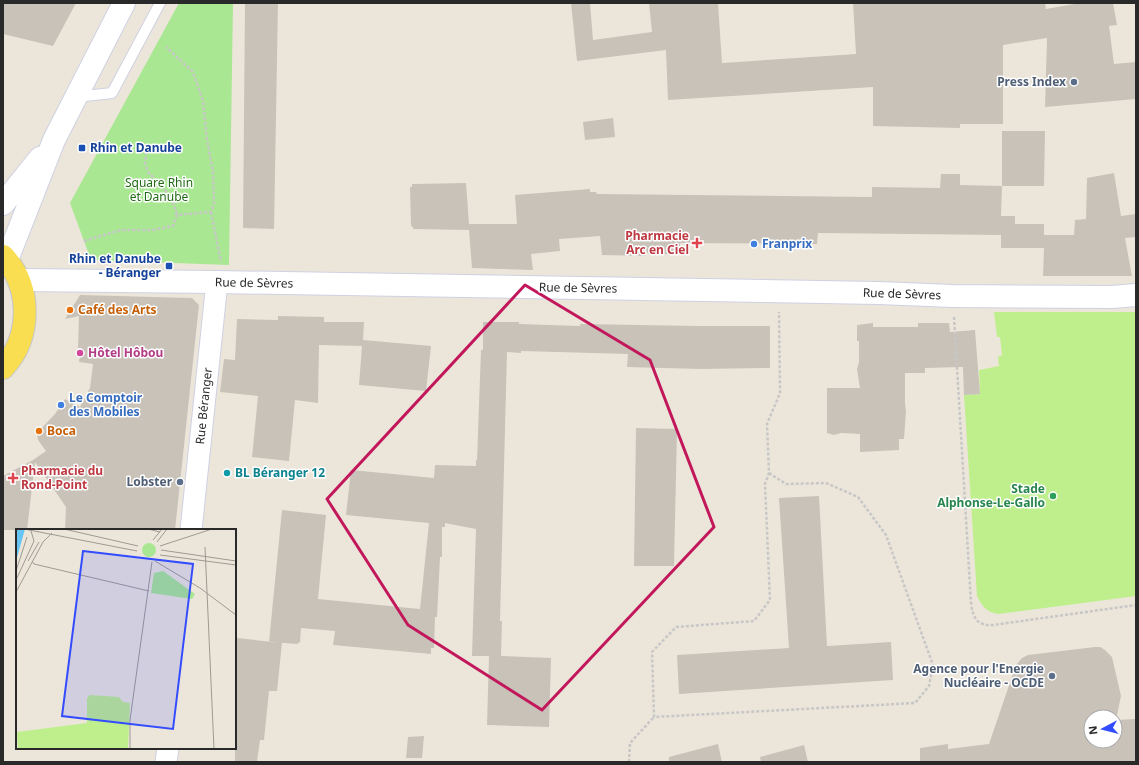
<svg xmlns="http://www.w3.org/2000/svg" width="1139" height="765" viewBox="0 0 1139 765" font-family="'Noto Sans',sans-serif">
  <style>
    .green { fill: #a9e792 }
    .pitch { fill: #bfef8d }
    .building { fill: #c8c2b9; fill-rule: evenodd }
    .lines { fill: none; stroke-linecap: round; stroke-linejoin: round }
    .service-casing { stroke: #cfd1e3; stroke-width: 12 }
    .minor-casing { stroke: #cfd1e3; stroke-width: 23 }
    .tertiary-casing { stroke: #cfd1e3; stroke-width: 24 }
    .secondary-casing { stroke: #cfd1e3; stroke-width: 24 }
    .primary-casing { stroke: #c7c7c7; stroke-width: 24 }
    .path { stroke: #c7c7c7; stroke-width: 2.5; stroke-dasharray: 3 2; stroke-linecap: butt }
    .service { stroke: #fff; stroke-width: 10 }
    .minor { stroke: #fff; stroke-width: 21 }
    .tertiary { stroke: #fff; stroke-width: 22 }
    .secondary { stroke: #fff; stroke-width: 22 }
    .primary { stroke: #fade51; stroke-width: 22 }
    .marked { fill: none; stroke: #c2185b; stroke-width: 3; stroke-linejoin: round }
    .service-dot { fill: #5c6f8a; stroke: #fff; stroke-width: 1.5 }
    .transit-dot { fill: #1a4fb4; stroke: #fff; stroke-width: 1.5 }
    .health-dot { fill: #e0444e; stroke: #fff; stroke-width: 1.5 }
    .shop-dot { fill: #3f7fe0; stroke: #fff; stroke-width: 1.5 }
    .food-dot { fill: #e8710a; stroke: #fff; stroke-width: 1.5 }
    .hotel-dot { fill: #d1479c; stroke: #fff; stroke-width: 1.5 }
    .culture-dot { fill: #0f9aa8; stroke: #fff; stroke-width: 1.5 }
    .leisure-dot { fill: #2e9e5b; stroke: #fff; stroke-width: 1.5 }
    .labels { text-anchor: middle; stroke-width: 3; stroke-linejoin: round; paint-order: stroke }
    .service-label { font-size: 12px; font-weight: bold; fill: #4e5e75; stroke: #fff; text-anchor: end }
    .transit-label { font-size: 12px; font-weight: bold; fill: #164399; stroke: #fff; text-anchor: start }
    .park-label { font-size: 12px; fill: #216a15; stroke: #fff }
    .health-label { font-size: 12px; font-weight: bold; fill: #be3a42; stroke: #fff; text-anchor: end }
    .shop-label { font-size: 12px; font-weight: bold; fill: #366cbe; stroke: #fff; text-anchor: start }
    .street-label { font-size: 12px; fill: #292929; stroke: #fff }
    .food-label { font-size: 12px; font-weight: bold; fill: #c56008; stroke: #fff; text-anchor: start }
    .hotel-label { font-size: 12px; font-weight: bold; fill: #b23c85; stroke: #fff; text-anchor: start }
    .culture-label { font-size: 12px; font-weight: bold; fill: #0d838f; stroke: #fff; text-anchor: start }
    .leisure-label { font-size: 12px; font-weight: bold; fill: #27864d; stroke: #fff; text-anchor: end }
    .inset-road { fill: none; stroke: #9e9a93; stroke-width: 1 }
    .view { fill: #344cff; fill-opacity: 0.15; stroke: #344cff; stroke-width: 2 }
    .inset-edge { fill: none; stroke: #292929; stroke-width: 2 }
  </style>
  <rect width="100%" height="100%" fill="#ece6da"/>
  <path class="green" d="M179 3H233L229 265 91 260 70 203Z"/>
  <path class="pitch" d="M994 312H1136V596L998 614C986 612 982 606 977 596L964 395 980 394 979 370 999 366 998 357 1002 355 1000 337H997Z"/>
  <path class="building" d="M3 3H76L53 46 3 34Z
    M245 3H278L274 229 243 228Z
    M571 3H590L593 40 652 32 649 3H718L722 63 856 54 853 3H1045L1046 9 1080 3H1113L1117 25 1109 26 1114 64 1136 62V99L1045 107 1047 38 1003 45V124H960V128L873 126V87L668 100 666 50 577 61Z
    M613 118 615 137 585 140 583 122Z
    M1002 131H1045L1044 186H1002Z
    M1114 173 1121 216 1136 214V237L1125 238 1132 276H1043L1044 248H1001V235L818 233 817 244 680 243V255L645 253V256L602 255 600 236 559 239 560 251 531 254 533 270 472 268 469 230 413 229V227L411 226 410 187H412V184L466 183 469 224H517L515 195 590 189V192H596L597 194 872 197V187L940 188 941 174H960V185L1002 186 1001 216H1015V224H1044V235H1074L1075 220 1086 219 1087 178Z
    M80 295 192 298 199 305 175 530H65L66 507 35 462 27 530H3V476L33 460 46 451 38 440 37 433 55 414 65 399 80 407 90 388 93 364 79 362 81 348H78L79 316 65 319Z
    M278 316 324 317V322H364L363 340 431 346 426 391 359 385 362 346 319 345 318 403 295 400 289 461 252 457 258 396 220 392 224 359 235 360 237 319 278 320Z
    M483 322H519V324L580 326V324L698 326H770V368L700 369 627 367 628 354 521 351V353L507 352 500 621H502L501 656 551 658 549 727 487 725 489 656H472L476 529 445 523V527H442V557H440L437 617H435L434 648H431V654L333 645 335 631 301 628 300 643 298 642V644L269 642 282 510 326 515 318 599 420 609 429 523 346 515 351 470 434 478 435 465 476 466V460H477L481 350H483Z
    M873 323V327H918V323H949L950 332 975 330 980 394 964 395 963 367 925 368V373H905V403L906 411 904 439H899V450L860 452V434L841 433 834 435 827 433V388H860L857 369 859 362V341H857V325Z
    M636 428 677 429 674 566H634Z
    M819 496 827 646 891 642 893 680 679 694 677 655 789 648 779 498Z
    M237 638 282 643 277 691H269L264 740H260L257 762H235V656Z
    M1095 647H1100L1105 650 1112 657 1121 696 1116 720 1136 719V762H920V748L948 744V749L989 744 1016 665 1022 658 1028 655ZM1091 717H1115V741H1091Z
    M424 736 422 758H406L408 737Z
    M718 744 722 762H669V757Z
    M804 745 808 762H761L760 757Z"/>
  <g class="lines">
    <defs>
      <path id="service" d="M76 97 112 93 160 3"/>
      <path id="minor" d="M191 530 217 282
        M166 762 168 748"/>
      <path id="tertiary" d="M19 280 217 282 879 293 953 296 1112 297 1136 295"/>
      <path id="secondary" d="M3 204 40 158
        M7 260 54 140 124 3"/>
      <path id="primary" d="M3 256C32 287 32 337 3 368"/>
    </defs>
    <use href="#service" class="service-casing"/>
    <use href="#minor" class="minor-casing"/>
    <use href="#tertiary" class="tertiary-casing"/>
    <use href="#secondary" class="secondary-casing"/>
    <use href="#primary" class="primary-casing"/>
    <path class="path" d="M146 152 145 165 149 173 172 198 177 215
      M211 212 221 262
      M84 241 121 230H153L173 226 177 215 211 212 214 204 213 171 207 140 203 101 193 72 166 47
      M954 317 971 603C973 618 977 626 993 625L1136 605
      M769 473 786 484 826 483 858 497 886 535 933 665 929 686 915 703 654 717 652 652 676 627 754 621 770 600 765 484 769 473 767 424 780 393 779 312
      M629 762 630 743 654 717"/>
    <use href="#service" class="service"/>
    <use href="#minor" class="minor"/>
    <use href="#tertiary" class="tertiary"/>
    <use href="#secondary" class="secondary"/>
    <use href="#primary" class="primary"/>
  </g>
  <path class="marked" d="M525 285 650 360 714 527 542 710 408 625 327 499Z"/>
  <g class="service-dot">
    <circle cx="1074" cy="82" r="4"/>
    <circle cx="180" cy="482" r="4"/>
    <circle cx="1052" cy="676" r="4"/>
  </g>
  <g class="transit-dot">
    <rect x="78" y="144" width="8" height="8" rx="2"/>
    <rect x="165" y="262" width="8" height="8" rx="2"/>
  </g>
  <g class="health-dot">
    <path d="M695 237h4v4h4v4h-4v4h-4v-4h-4v-4h4z"/>
    <path d="M11 472h4v4h4v4h-4v4h-4v-4h-4v-4h4z"/>
  </g>
  <g class="shop-dot">
    <circle cx="754" cy="244" r="4"/>
    <circle cx="61" cy="405" r="4"/>
  </g>
  <g class="food-dot">
    <circle cx="70" cy="310" r="4"/>
    <circle cx="39" cy="431" r="4"/>
  </g>
  <circle class="hotel-dot" cx="80" cy="353" r="4"/>
  <circle class="culture-dot" cx="227" cy="473" r="4"/>
  <circle class="leisure-dot" cx="1053" cy="496" r="4"/>
  <g class="labels">
    <g class="service-label">
      <text x="1066" y="86">Press Index</text>
      <text x="172" y="486">Lobster</text>
      <text x="1044" y="673">Agence pour l'Energie<tspan x="1044" dy="14">Nucléaire - OCDE</tspan></text>
    </g>
    <g class="transit-label">
      <text x="90" y="152">Rhin et Danube</text>
      <text x="161" y="263" text-anchor="end">Rhin et Danube<tspan x="161" dy="14">- Béranger</tspan></text>
    </g>
    <g class="park-label">
      <text x="159" y="187">Square Rhin<tspan x="159" dy="14">et Danube</tspan></text>
    </g>
    <g class="health-label">
      <text x="689" y="240">Pharmacie<tspan x="689" dy="14">Arc en Ciel</tspan></text>
      <text x="21" y="475" text-anchor="start">Pharmacie du<tspan x="21" dy="14">Rond-Point</tspan></text>
    </g>
    <g class="shop-label">
      <text x="762" y="248">Franprix</text>
      <text x="69" y="402">Le Comptoir<tspan x="69" dy="14">des Mobiles</tspan></text>
    </g>
    <g class="street-label">
      <text transform="translate(254 283) rotate(1)" y="4">Rue de Sèvres</text>
      <text transform="translate(578 288) rotate(1)" y="4">Rue de Sèvres</text>
      <text transform="translate(902 294) rotate(2)" y="4">Rue de Sèvres</text>
      <text transform="translate(204 406) rotate(-84)" y="4">Rue Béranger</text>
    </g>
    <g class="food-label">
      <text x="78" y="314">Café des Arts</text>
      <text x="47" y="435">Boca</text>
    </g>
    <g class="hotel-label">
      <text x="88" y="357">Hôtel Hôbou</text>
    </g>
    <g class="culture-label">
      <text x="235" y="477">BL Béranger 12</text>
    </g>
    <g class="leisure-label">
      <text x="1045" y="493">Stade<tspan x="1045" dy="14">Alphonse-Le-Gallo</tspan></text>
    </g>
  </g>
  <g transform="translate(16 529)">
    <rect width="220" height="220" fill="#ece6da"/>
    <path d="M126 21a7 7 0 1 1 14 0a7 7 0 1 1-14 0ZM147 42 179 65 176 70 135 64 138 44Z" fill="#a9e792"/>
    <path d="M74 166 103 168 107 173 114 174 112 220H2L1 203 71 194V169Z" fill="#bfef8d"/>
    <path d="M0 0H9L0 32Z" fill="#65c6f6"/>
    <path class="inset-road" d="M8 0 121 22M48 0 122 17M132 0 144 3M137 11 146 0M141 13 151 0M144 17 196 0M189 18 198 220M145 21 220 32M144 26 220 36M12 32 23 13M16 32 18 35 133 62M139 32 184 59 220 86M0 42 11 8M0 51 18 12 15 2M0 63 27 13 36 4M114 220V191L136 33"/>
    <path class="view" d="M67 22 177 35 157 200 46 187Z"/>
    <rect width="220" height="220" class="inset-edge"/>
  </g>
  <rect width="1139" height="765" fill="none" stroke="#292929" stroke-width="8"/>
  <g transform="translate(1103 729) rotate(263)"><circle r="19" fill="#ffffff" stroke="#a9a9a9"/>
  <path d="M0-3L7 15L0 10L-7 15Z" fill="#344cff"/>
  <text y="-6" font-size="11" font-weight="bold" text-anchor="middle" fill="#292929">N</text>
  </g>
</svg>
